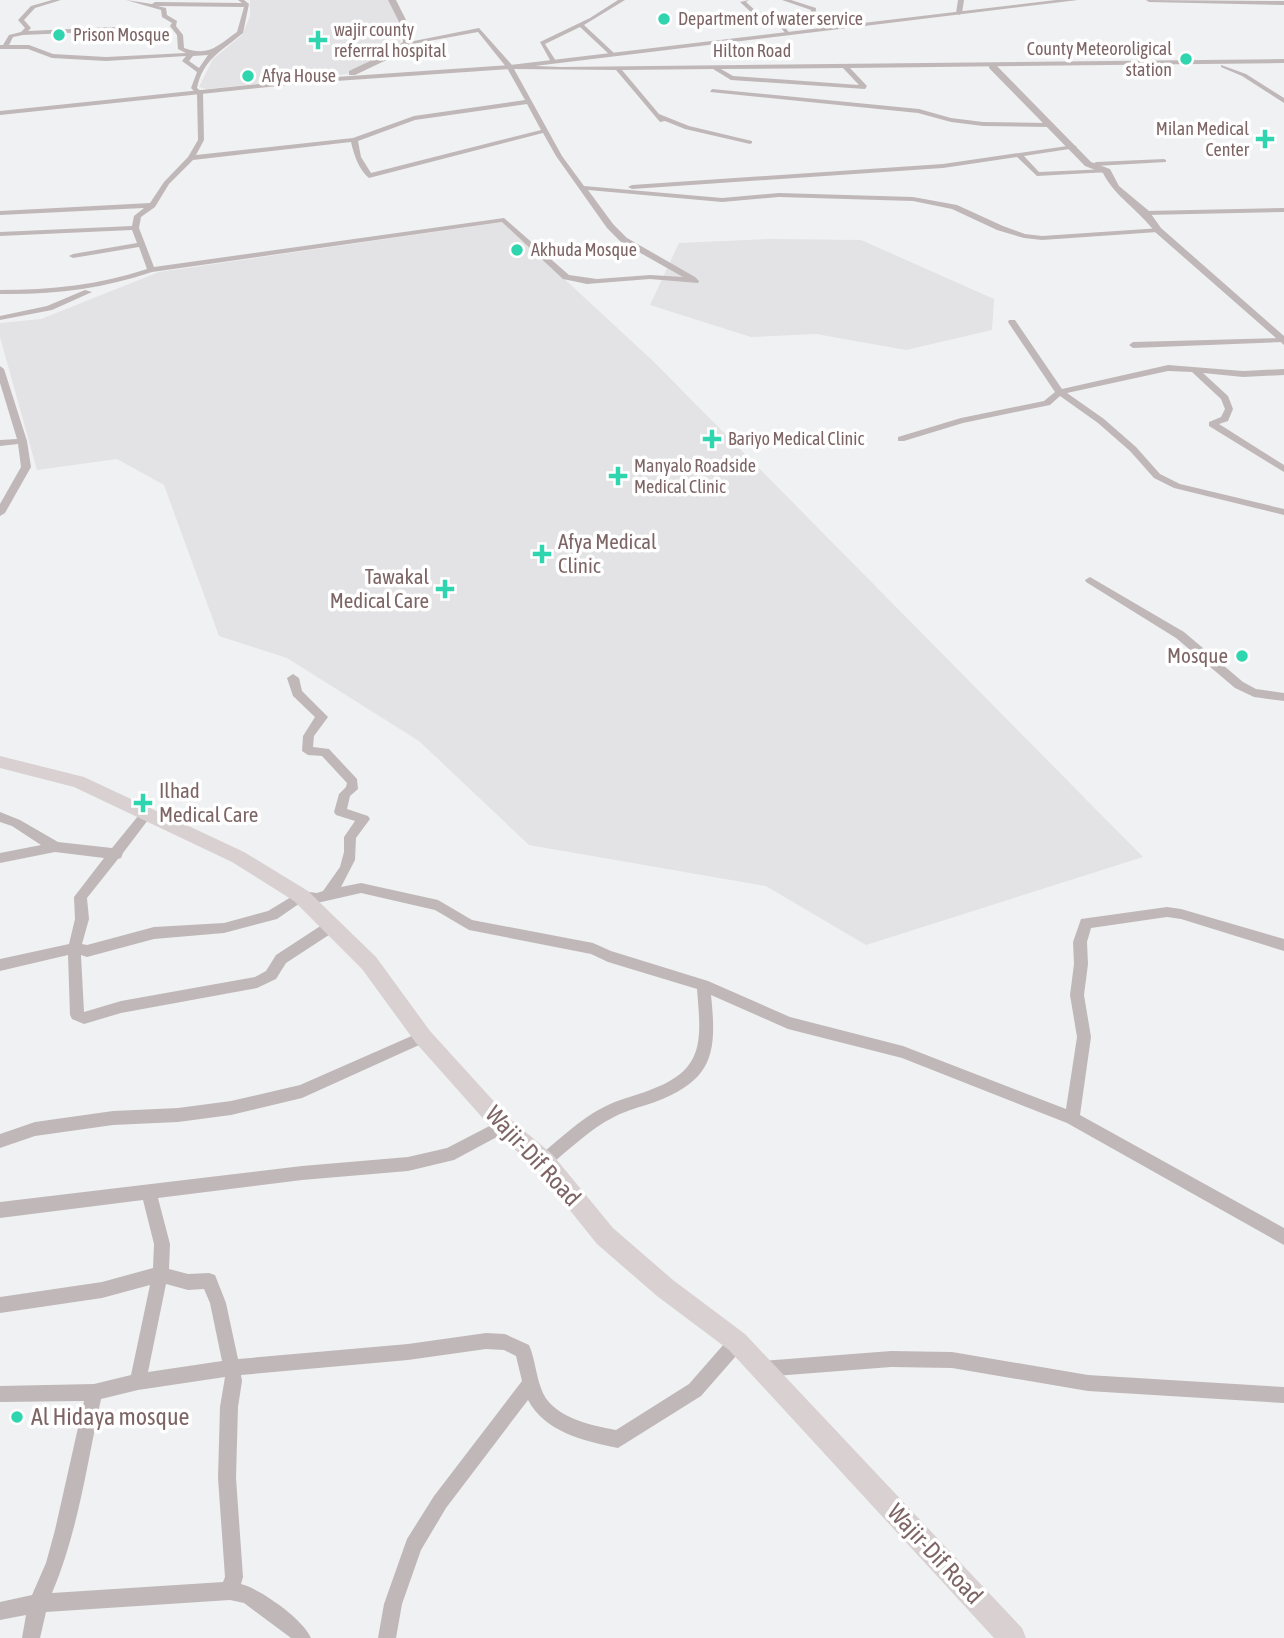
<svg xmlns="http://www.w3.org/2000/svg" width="1284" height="1638" viewBox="0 0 1284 1638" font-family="'Asap Condensed',sans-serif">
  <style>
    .built { fill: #e3e2e4 }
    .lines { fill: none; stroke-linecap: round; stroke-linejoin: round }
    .minor { fill: #c0b8b8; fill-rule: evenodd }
    .tertiary { fill: #c0b8b8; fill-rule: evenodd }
    .secondary { fill: #d9d1d1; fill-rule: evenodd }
    .poi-dot { fill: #2ed5ae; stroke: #fff; stroke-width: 2.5 }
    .labels { text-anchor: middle; stroke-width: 7; stroke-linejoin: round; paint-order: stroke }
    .far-poi-label { font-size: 18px; fill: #7e6565; stroke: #fff; text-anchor: start }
    .far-street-label { font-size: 18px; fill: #7e6565; stroke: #fff }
    .poi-label { font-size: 21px; fill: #7e6565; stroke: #fff; text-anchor: start }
    .near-street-label { font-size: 24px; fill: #7e6565; stroke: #fff }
    .near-poi-label { font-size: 24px; fill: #7e6565; stroke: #fff; text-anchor: start }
  </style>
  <rect width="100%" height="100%" fill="#f0f1f3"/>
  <path class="built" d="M250 0H388L403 30 399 46 347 74 207 89 199 87 213 59 242 35 250 16Z
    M503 222 654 362 1143 857 866 945 766 886 529 845 419 741 287 658 219 636 164 485 117 459 37 470 0 337V323L41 319 159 272Z
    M769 239 861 240 994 299 992 330 906 350 816 334 751 337 650 305 679 243Z"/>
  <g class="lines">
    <path class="minor" d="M52 0H61L35 8 24 20 31 28 28 31 114 27 117 29 114 31 23 35 13 37 9 45H29L53 54 106 57 186 53 178 49 177 35 170 26 172 23 162 17 161 10 126 0 152 4 155 2 242 3 238 0H244L249 4 243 33C223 50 203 59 197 88L203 93 204 140 196 155 353 138 414 116 525 100 507 68 478 32 407 45 404 43 479 28 512 65 561 67 1284 59V63L850 68 867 86 865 89 731 80 713 69 622 70 659 114 689 126 752 141V143L750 144 685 129 665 121 660 122 616 70 514 69 562 156 584 186 722 198 779 193 913 197 957 205 1003 226 1025 234 1042 236 1161 228V232H1158L1042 240 1024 238 997 230 952 209 913 201 779 197 722 202 588 190 613 224 627 238 695 277 699 281 698 283 650 279 587 284 563 279 502 222 152 272C102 289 52 295 0 294V290C51 290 99 285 147 269L139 247 73 258 69 256 73 254 137 243 132 230 0 236V232L132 226 134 216 144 208 0 215V211L150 203 164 182 188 157 198 140 197 94 191 88 197 72 182 61 186 56 106 61 52 58 28 49H0V45H3L9 35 21 32 25 28 18 20 31 6ZM158 6 244 7 237 32C217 46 209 57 184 48L183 35 176 26 177 21 167 15 166 8ZM208 55 199 68 189 61 193 56ZM843 68 859 85 733 76 721 69ZM527 104 541 130 371 173 361 157 358 141 415 120ZM543 133 556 156 607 228 621 242 683 277 650 275 597 279 569 275 504 218 154 267 139 228 141 217 155 207 169 184 193 160 351 142C354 155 359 170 369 178Z
      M618 0H625L584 25 614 53V55H610L580 27 545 44 556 61 551 62 540 42 590 18Z
      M749 0 746 2 757 12 777 16 790 34H786L773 18 753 14 740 2Z
      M782 0H791L816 8 815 20 826 29 821 30 810 21 811 10Z
      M958 0H964L962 13 959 15 956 13Z
      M1146 0 1284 1V5L1149 2Z
      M1221 65 1246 74 1284 98V103L1242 76 1221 67Z
      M712 89 919 109 951 118 983 122 1049 123 1052 125 1049 127 983 126 951 122 918 113 710 92Z
      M1074 145 1077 147 1076 148 1024 156 1039 172 1107 169 1110 171 1109 172 1037 176 1017 157 943 168 632 189 628 187 632 185 943 164Z
      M1164 159 1166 160V162L1096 166 1093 164 1096 162Z
      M1284 208V212L1146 215 1142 213 1146 211Z
      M85 290 92 292 52 310 0 320V316L47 306Z
      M1009 320H1015L1062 389 1168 365 1243 371 1284 369V375L1243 377 1203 373 1228 396 1233 409 1228 421 1219 424 1284 465V472L1209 426V422L1221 417 1225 409 1221 399 1192 372 1168 371 1067 393 1104 419 1136 447 1160 474 1180 484 1284 509V515L1174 488 1154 478 1130 451 1098 423 1060 396 1050 405 963 423 904 441H898V437L961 418 1044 401 1055 392 1008 322Z
      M1282 338H1284V342H1282L1133 348 1129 345 1133 342Z
      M0 366 4 369 27 441 31 467 5 513 0 516V504L21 467 18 444 0 446V440L17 439 0 383Z
      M1090 577 1184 632 1243 682 1256 689 1284 693V701L1254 697 1235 688 1176 638 1086 582 1085 580Z
      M293 674 299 678 302 691 328 717 314 736 313 747 329 749 357 779 358 789 350 796 347 809 368 816 370 819 356 838 355 860 341 887 361 883 438 900 472 920 593 943 611 951 708 981 790 1017 903 1046 1066 1109 1077 1037 1070 995 1074 964 1073 942 1081 919 1167 907 1181 909 1284 939V951L1181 919 1167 917 1091 928 1087 942 1088 964 1084 995 1091 1037 1080 1115 1284 1228V1245L1067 1123 902 1058 788 1029 711 995C717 1052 714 1080 655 1102 641 1107 627 1110 614 1117 590 1129 570 1149 549 1166L544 1168 539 1166 536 1161 539 1156C560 1139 580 1119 604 1107 619 1099 635 1096 650 1090 706 1070 701 1039 697 989L608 962 591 954 469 930 435 910 361 893 317 903 303 901 277 919 224 933 154 939 87 957 81 955 84 1012 121 1001 255 977 266 971 276 955 328 921 333 920 338 921 340 925 338 929 286 963 276 979 257 988 121 1013 84 1024 72 1019 70 1015 68 955 0 971V959L69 944 75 919 74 897 104 858 55 852 0 863V853L41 845 12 826 0 822V812L20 820 58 842 112 848 143 810H151L153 813 151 816 123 853 121 858 118 859 87 898 89 919 82 944 87 945 154 927 224 923 268 911 301 891 317 893 323 891 340 867 344 852V837L355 821 336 815 334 812 339 794 346 787 347 783 322 756 308 755 302 751 303 736 315 717 293 696 287 678Z
      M423 1031 428 1033 430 1037 428 1041 302 1098 231 1115 178 1122 113 1125 35 1136 0 1148V1134L35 1122 113 1111 178 1108 231 1101 300 1085Z
      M503 1119 508 1121 510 1126 508 1131 454 1160 408 1171 302 1180 158 1198 170 1244 169 1269 188 1274 209 1273 215 1275 226 1303 238 1359 408 1344 486 1333 505 1334 529 1345C535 1359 536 1375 541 1388 550 1417 590 1425 616 1430L689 1384 731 1336 737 1334 743 1336 745 1342 743 1348 701 1396 618 1448C584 1441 545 1432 528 1400L446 1508 421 1550 402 1604 396 1638H378L384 1604 407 1539 434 1496 522 1381 516 1356 504 1350 486 1349 408 1360 241 1375 242 1381 238 1407 236 1478 243 1577 241 1584C261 1589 304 1620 311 1638H291L244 1603 230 1600 46 1612 40 1638H22L26 1615 0 1620V1602L32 1595 46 1563 55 1530 84 1401 0 1402V1386L94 1384 131 1375 150 1285 102 1298 0 1313V1297L102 1282 153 1268 154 1244 143 1200 0 1218V1202L302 1166 408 1157 447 1148ZM166 1284 188 1290 204 1289 210 1303 222 1361 148 1372ZM225 1377 220 1407 218 1478 225 1577 223 1582 52 1593C78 1532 87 1464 101 1399L138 1390Z
      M891 1351 952 1352 1088 1375 1284 1387V1403L1088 1391 952 1368 891 1367 761 1377 755 1375 753 1369 755 1363 761 1361Z"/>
    <path class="tertiary" d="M388 0H396L410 28 411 43 395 56 355 75H349V71L389 52 403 42 402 28Z
      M1056 0H1078L510 69 307 83 0 115V111L307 79 510 65Z
      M989 64H995L1091 162 1110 169 1119 186 1149 211 1161 228 1284 336V345L1155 232C1139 210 1115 197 1103 173L1085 166 989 68Z"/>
    <path class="secondary" d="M0 756 84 777 244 852 308 891 376 957 430 1031 510 1119 552 1154 613 1228 673 1280 745 1334 1022 1628 1026 1638H994L729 1350 657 1296 597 1244 536 1168 496 1133 416 1043 362 969 294 901 232 862 74 787 0 768Z"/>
  </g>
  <g class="poi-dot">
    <circle cx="664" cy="19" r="7"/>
    <circle cx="59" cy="35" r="7"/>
    <path d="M314.5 29.5h7v7h7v7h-7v7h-7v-7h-7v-7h7z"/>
    <circle cx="1186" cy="59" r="7"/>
    <circle cx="248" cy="76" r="7"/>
    <path d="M1261.5 128.5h7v7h7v7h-7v7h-7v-7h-7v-7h7z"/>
    <circle cx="517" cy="250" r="7"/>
    <path d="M708.5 428.5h7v7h7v7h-7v7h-7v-7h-7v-7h7z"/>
    <path d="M614.5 465.5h7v7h7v7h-7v7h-7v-7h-7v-7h7z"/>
    <path d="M538.5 543.5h7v7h7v7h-7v7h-7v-7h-7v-7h7z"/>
    <path d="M441.5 578.5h7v7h7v7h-7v7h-7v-7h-7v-7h7z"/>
    <circle cx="1242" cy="656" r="7"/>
    <path d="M139.5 792.5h7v7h7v7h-7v7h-7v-7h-7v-7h7z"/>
    <circle cx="17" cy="1417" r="7"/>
  </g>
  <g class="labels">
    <g class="far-poi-label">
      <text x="678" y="25">Department of water service</text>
      <text x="334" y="36">wajir county<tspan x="334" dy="21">referrral hospital</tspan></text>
      <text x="73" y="41">Prison Mosque</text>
      <text x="1172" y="55" text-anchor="end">County Meteoroligical<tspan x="1172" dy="21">station</tspan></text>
      <text x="262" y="82">Afya House</text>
      <text x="1249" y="135" text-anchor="end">Milan Medical<tspan x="1249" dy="21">Center</tspan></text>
      <text x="531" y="256">Akhuda Mosque</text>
      <text x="728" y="445">Bariyo Medical Clinic</text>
      <text x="634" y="472">Manyalo Roadside<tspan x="634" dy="21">Medical Clinic</tspan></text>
    </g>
    <g class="far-street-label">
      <text x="752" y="57">Hilton Road</text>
    </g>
    <g class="poi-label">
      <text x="558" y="549">Afya Medical<tspan x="558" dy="24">Clinic</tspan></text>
      <text x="429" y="584" text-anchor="end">Tawakal<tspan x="429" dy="24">Medical Care</tspan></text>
      <text x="1228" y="663" text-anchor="end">Mosque</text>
      <text x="159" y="798">Ilhad<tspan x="159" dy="24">Medical Care</tspan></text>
    </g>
    <g class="near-street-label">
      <text transform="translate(533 1156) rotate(47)" y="8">Wajir-Dif Road</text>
      <text transform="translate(935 1554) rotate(47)" y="8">Wajir-Dif Road</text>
    </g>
    <g class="near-poi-label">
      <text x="31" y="1425">Al Hidaya mosque</text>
    </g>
  </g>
</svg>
